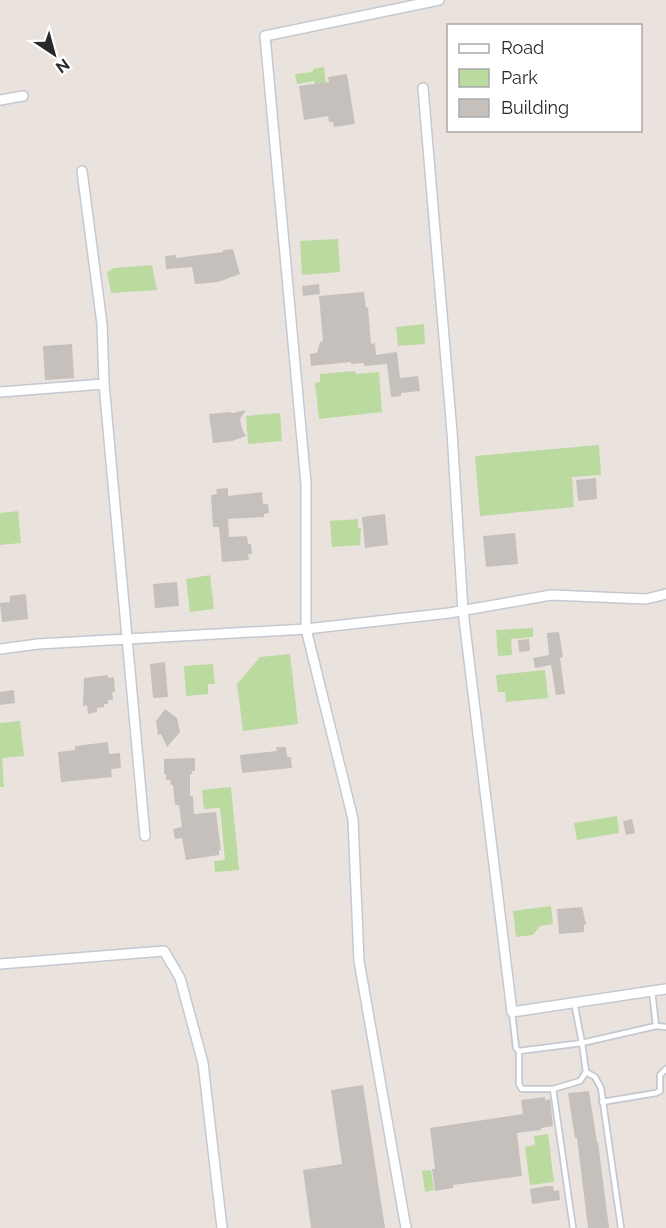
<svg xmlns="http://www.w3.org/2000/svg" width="666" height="1228" viewBox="0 0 666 1228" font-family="Raleway,sans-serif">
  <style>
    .green { fill: #badaa0 }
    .building { fill: #c5c0bc }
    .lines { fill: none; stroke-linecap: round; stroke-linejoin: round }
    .service-casing { stroke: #c4c9d1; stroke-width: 8 }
    .minor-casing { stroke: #c4c9d1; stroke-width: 12 }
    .service { stroke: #fff; stroke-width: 4.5 }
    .minor { stroke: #fff; stroke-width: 9 }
  </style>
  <rect width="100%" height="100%" fill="#eae3dd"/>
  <path class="green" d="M324 67 327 92 316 93 314 81 297 84 295 74 313 72V69Z
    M338 239 340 272 302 275 300 241Z
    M152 265 157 290 111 293 107 272 114 268Z
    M424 324 425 344 398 346 396 327Z
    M355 371 356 374 379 372 382 412 319 419 315 383 320 382V374Z
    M280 413 282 441 248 444 246 416Z
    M599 445 601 475 572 477 574 507 480 516 475 456Z
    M18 511 21 543 0 545V513Z
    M358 519V528H361L360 545 332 547 330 521Z
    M210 575 214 609 190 612 186 579Z
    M533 628V637L511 639 512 655 498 656 496 630Z
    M290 654 298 724 243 731 237 684 260 657Z
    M213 664 215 684H208V694L186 696 184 666Z
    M545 670 548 698 506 702 505 692H498L496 675Z
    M20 721 24 756 2 758 4 787H0V723Z
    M231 787 239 870 215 872 214 861 225 860 220 808 204 809 202 790Z
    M617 816 619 833 577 840 574 823Z
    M551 906 553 924 540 926 533 935 516 937 513 911Z
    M548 1134 554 1182 530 1185 525 1147 535 1145 534 1136Z
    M431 1170 434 1190 425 1192 422 1171Z"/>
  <path class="building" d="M347 74 355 124 334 127 333 122H329L328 116 304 120 299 86 329 82 328 77Z
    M233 249 240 274 218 282 195 284 192 267 166 269 165 256 176 255V258L223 252V250Z
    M319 284 320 294 303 296 302 286Z
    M364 292 366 308 368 307 371 344 375 343 376 355 397 352 400 378 418 376 420 391 401 393V396L391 397 387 364 364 366V363L351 364V362L311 366 310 354 317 353 320 342 323 341 319 296Z
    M72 344 74 378 45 380 43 346Z
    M246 410 240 419 242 429 246 436 232 441 213 443 209 414 228 412 233 413Z
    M596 478 597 499 578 501 576 480Z
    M228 488V496L262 492 263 504H268L269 513 264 514V517L228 519 229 537 247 536 248 544H251L252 554H248L249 560 222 562 219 527H213L211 495 217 494 216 489Z
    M385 514 388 545 365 548 362 517Z
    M515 533 518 564 486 567 483 536Z
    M177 582 179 606 155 608 153 584Z
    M26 594 28 619 2 622 0 603 10 602V596Z
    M559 632 563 657 560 658 565 694 556 695 551 665 535 668 533 658 549 655 547 633Z
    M529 639 530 651 519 652 518 640Z
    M165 662 168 697 153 698 150 664Z
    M108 675V678L114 677 115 692H112L113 700H108V704H104V707L97 708V712L88 714 87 705 83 706 84 678Z
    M14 690 15 703 0 705V692Z
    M165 709 177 718 180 732 167 747 161 734 158 735 156 721Z
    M108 742 109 754 120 753 121 768 111 769 112 777 61 782 58 752 75 750V746Z
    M276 747H286L287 757H291L292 768 242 773 240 755 277 751Z
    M195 758V771H192V774H190V796H193L194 814 216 812 221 850H219V855L186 860 182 838 175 839 173 829 182 827 179 805H175L173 785H171L170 780H166V774H164V759Z
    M632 819 635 833 626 835 623 821Z
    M582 907 586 924 584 925V932L559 934 557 909Z
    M363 1085 385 1228H311L303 1170 342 1164 331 1090Z
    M589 1091 597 1142H598L609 1228H588L577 1138H575L570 1106 568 1093Z
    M545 1097V1100L550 1099 553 1126 541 1128V1130L517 1133 522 1176 453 1185V1188L435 1191 432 1169H435L430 1128 523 1114 521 1100Z
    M547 1186H553L554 1191 559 1190 560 1200 532 1204 530 1189Z"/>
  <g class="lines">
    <defs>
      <path id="service" d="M652 991 656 1026 666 1027
        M574 1002 582 1043 656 1026
        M512 1012 516 1048 519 1051 582 1043 586 1072 595 1077 601 1088 621 1228
        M519 1051V1084L522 1089H553L580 1081 586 1072
        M553 1089 573 1228
        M602 1102 656 1093 660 1091V1075L666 1069"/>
      <path id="minor" d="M423 88 452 432 463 611 512 1012 666 989
        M0 100 23 96
        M82 171 102 324 104 384 145 836
        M0 392 104 384
        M0 649 38 644 306 629 449 613 551 595 646 599 666 594
        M0 964 164 951 180 978 203 1063 222 1228
        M406 1228 359 961 353 819 306 629V484L265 36 439 0"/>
    </defs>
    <use href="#service" class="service-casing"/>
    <use href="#minor" class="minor-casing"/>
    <use href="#service" class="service"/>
    <use href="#minor" class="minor"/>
  </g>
  <rect x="447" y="24" width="195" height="108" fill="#ffffff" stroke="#a9a9a9" stroke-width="1.5"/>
  <rect x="459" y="44" width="30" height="9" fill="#ffffff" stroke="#a9a9a9" stroke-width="1.5"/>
  <text x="501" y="54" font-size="18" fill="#292929">Road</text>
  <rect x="459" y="69" width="30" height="18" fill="#badaa0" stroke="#a9a9a9" stroke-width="1.5"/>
  <text x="501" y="84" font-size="18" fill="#292929">Park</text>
  <rect x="459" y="99" width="30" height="18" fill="#c5c0bc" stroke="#a9a9a9" stroke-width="1.5"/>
  <text x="501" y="114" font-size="18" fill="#292929">Building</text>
  <g transform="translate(54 54) rotate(144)" stroke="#ffffff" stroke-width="4.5" paint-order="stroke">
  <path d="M0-4.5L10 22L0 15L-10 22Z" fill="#292929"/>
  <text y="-9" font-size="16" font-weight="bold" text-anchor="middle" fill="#292929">N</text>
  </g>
</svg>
